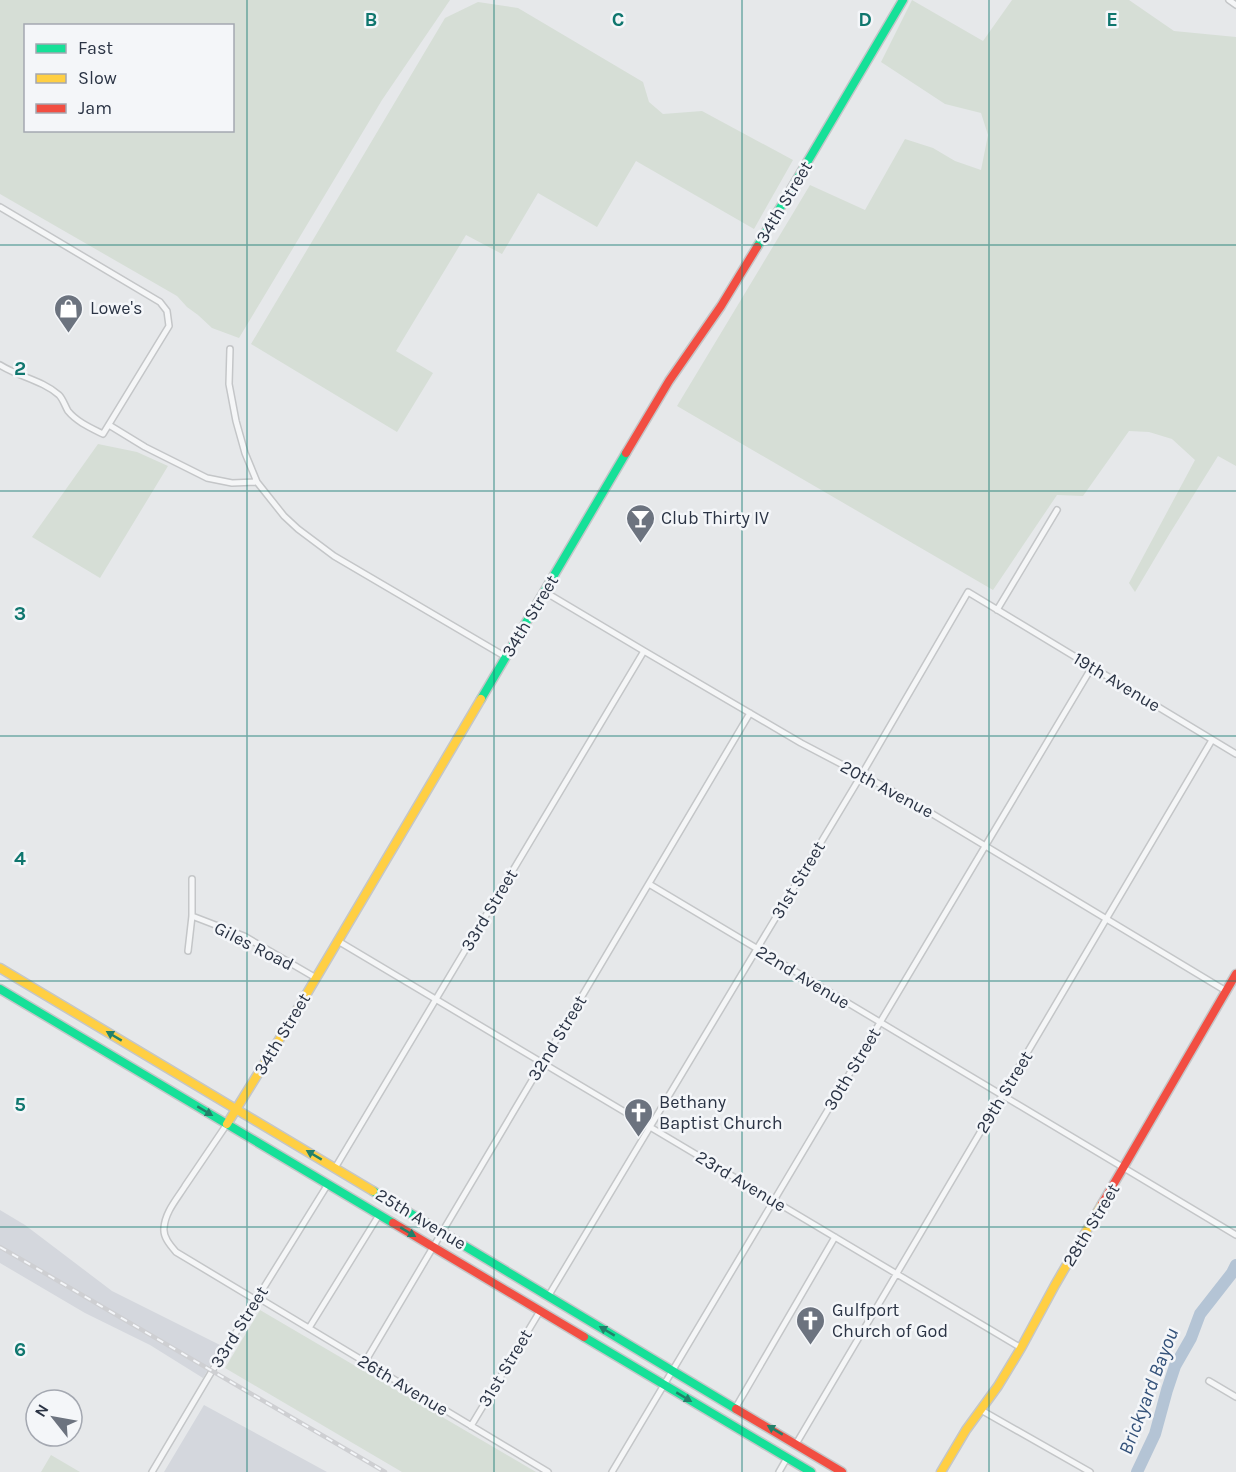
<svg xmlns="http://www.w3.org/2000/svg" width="1236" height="1472" viewBox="0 0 1236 1472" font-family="Karla,sans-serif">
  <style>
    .built { fill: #d4d7dd }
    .green { fill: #d6ded6; fill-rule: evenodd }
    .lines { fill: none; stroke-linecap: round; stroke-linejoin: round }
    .river { stroke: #b4c4d5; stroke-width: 12 }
    .street-casing { stroke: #c4c6c8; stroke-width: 8 }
    .fast-casing { stroke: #c4c6c8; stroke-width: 11 }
    .slow-casing { stroke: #c4c6c8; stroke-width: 11 }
    .jam-casing { stroke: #c4c6c8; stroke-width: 11 }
    .street { stroke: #f5f6f7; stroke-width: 5 }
    .fast { stroke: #16e098; stroke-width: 8 }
    .slow { stroke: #ffcf43; stroke-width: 8 }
    .jam { stroke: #f24e42; stroke-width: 8 }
    .rail-casing { stroke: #cecfd2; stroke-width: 4.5 }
    .rail { stroke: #f4f6f9; stroke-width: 2; stroke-dasharray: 7; stroke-linecap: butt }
    .oneway { fill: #22816a }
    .grid { fill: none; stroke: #0f766e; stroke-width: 1.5; stroke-opacity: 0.55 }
    .labels { text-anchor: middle; stroke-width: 5; stroke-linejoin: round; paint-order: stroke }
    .street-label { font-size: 18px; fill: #2b3445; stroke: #f4f6f9 }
    .poi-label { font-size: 18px; fill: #2b3445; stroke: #f4f6f9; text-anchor: start }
    .water-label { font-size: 20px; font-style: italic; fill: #34527a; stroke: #f4f6f9 }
    .grid-label { font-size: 20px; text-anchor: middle; font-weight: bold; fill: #0f766e; stroke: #f4f6f9; stroke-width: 5; stroke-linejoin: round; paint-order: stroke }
  </style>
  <rect width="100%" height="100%" fill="#e6e8ea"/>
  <path class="built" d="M0 1210 25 1225 112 1291 222 1346 203 1378 150 1345 85 1313 0 1263Z
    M204 1405 327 1472H164Z"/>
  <path class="green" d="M0 0H450L382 100 239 338 212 328 198 315 187 307 177 296 0 194ZM26 26H232V130H26Z
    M912 0 983 41 1012 0H1129L1174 31 1236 37V466L1218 456 1170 533 1135 592 1129 583 1195 460 1172 439 1149 432 1129 431 1083 496 1057 495 993 590 677 406 810 185 865 210 905 139 933 148 955 161 981 170 988 135 981 113 945 104 881 62Z
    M478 2 518 8 643 82 649 102 663 114 702 111 793 160 754 229 636 161 597 227 538 193 502 254 466 235 396 351 433 373 397 432 251 344 445 18Z
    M98 444 137 452 168 466 100 578 32 537Z
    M260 1310 536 1472H402L225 1368Z
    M51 1455 80 1472H41Z"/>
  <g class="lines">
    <path class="river" d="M1137 1472 1155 1434 1167 1390 1175 1366 1191 1338 1200 1314 1232 1273 1236 1265"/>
    <defs>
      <path id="street" d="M1229 0 1236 5
        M0 207 160 302 167 311 169 326 103 434C91 428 77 422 68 411 65 406 63 399 59 395 42 380 19 377 0 365
        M230 349 229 384 236 421 245 453 257 482 284 516 298 529 334 556 506 657
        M109 425 145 447 207 478 232 483 257 482
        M545 592 644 651 801 743 906 798 1226 991
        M997 610 1057 510
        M649 884 1236 1235
        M192 916 244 936 316 978
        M338 941 1021 1348
        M188 951 192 916V879
        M227 1124C213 1145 199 1165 185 1186 177 1199 165 1212 164 1228 163 1237 170 1245 176 1252L256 1300
        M335 1168 644 651
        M549 1295 862 774 968 592 1236 754
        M257 1297 548 1472
        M309 1328 379 1215
        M365 1362 750 713
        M1209 1381 1236 1397
        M736 1407 835 1237
        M981 1410 1090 1472
        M471 1426 540 1311
        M796 1444 1212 740
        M152 1472 212 1371 328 1184
        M612 1472 1092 667
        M779 1472 787 1458"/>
      <path id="fast" d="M757 247 903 0
        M481 699 626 453
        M0 989 393 1223
        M373 1191 736 1409
        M584 1337 811 1472"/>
      <path id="slow" d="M0 968 373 1191
        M227 1124 290 1022 481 699
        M941 1472 966 1430 998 1386 1021 1348 1055 1285 1102 1204"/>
      <path id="jam" d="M626 453 669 381 721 306 757 247
        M1102 1204 1236 974
        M393 1223 584 1337
        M736 1409 842 1472"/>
    </defs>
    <use href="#street" class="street-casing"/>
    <use href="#fast" class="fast-casing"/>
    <use href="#slow" class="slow-casing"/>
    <use href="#jam" class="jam-casing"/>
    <use href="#street" class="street"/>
    <use href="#fast" class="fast"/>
    <use href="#slow" class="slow"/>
    <use href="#jam" class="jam"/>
    <defs>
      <path id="rail" d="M0 1247 385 1472"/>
    </defs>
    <use href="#rail" class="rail-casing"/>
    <use href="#rail" class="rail"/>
  </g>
  <defs><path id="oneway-solid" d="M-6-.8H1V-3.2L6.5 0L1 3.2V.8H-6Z" transform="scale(1.5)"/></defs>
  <g class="oneway">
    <use href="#oneway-solid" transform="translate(114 1036) rotate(-149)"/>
    <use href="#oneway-solid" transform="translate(205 1111) rotate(31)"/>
    <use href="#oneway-solid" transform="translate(314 1155) rotate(-149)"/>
    <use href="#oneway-solid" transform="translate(408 1232) rotate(31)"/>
    <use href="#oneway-solid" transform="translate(607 1331) rotate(-149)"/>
    <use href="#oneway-solid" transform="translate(684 1397) rotate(31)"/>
    <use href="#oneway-solid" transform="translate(775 1430) rotate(-149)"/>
  </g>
  <path class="grid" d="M247 0V1472M494 0V1472M742 0V1472M989 0V1472M0 245H1236M0 491H1236M0 736H1236M0 981H1236M0 1227H1236"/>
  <defs>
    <symbol id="shop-pin" viewBox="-11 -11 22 30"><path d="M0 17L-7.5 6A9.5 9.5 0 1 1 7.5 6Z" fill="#6c737f" stroke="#f4f6f9"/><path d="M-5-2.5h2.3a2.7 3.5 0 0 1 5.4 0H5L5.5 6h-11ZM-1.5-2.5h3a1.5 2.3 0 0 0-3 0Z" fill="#fff"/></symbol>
    <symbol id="bar-pin" viewBox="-11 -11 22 30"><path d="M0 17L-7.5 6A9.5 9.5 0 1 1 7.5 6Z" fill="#6c737f" stroke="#f4f6f9"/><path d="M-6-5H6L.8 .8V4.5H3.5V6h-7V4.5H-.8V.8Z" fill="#fff"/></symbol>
    <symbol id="church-pin" viewBox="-11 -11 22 30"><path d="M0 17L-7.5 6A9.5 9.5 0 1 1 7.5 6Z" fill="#6c737f" stroke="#f4f6f9"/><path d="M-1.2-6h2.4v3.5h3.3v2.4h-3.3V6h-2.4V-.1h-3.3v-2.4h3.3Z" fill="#fff"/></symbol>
  </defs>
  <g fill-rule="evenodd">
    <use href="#shop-pin" x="52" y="292" width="33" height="45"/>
    <use href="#bar-pin" x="624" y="502" width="33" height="45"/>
    <use href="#church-pin" x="622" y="1096" width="33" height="45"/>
    <use href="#church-pin" x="794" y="1304" width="33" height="45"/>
  </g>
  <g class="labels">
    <g class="street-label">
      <text transform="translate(784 202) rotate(-59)" y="6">34th Street</text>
      <text transform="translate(530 616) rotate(-59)" y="6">34th Street</text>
      <text transform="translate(1117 682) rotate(31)" y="6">19th Avenue</text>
      <text transform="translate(887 789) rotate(28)" y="6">20th Avenue</text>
      <text transform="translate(798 880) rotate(-59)" y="6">31st Street</text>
      <text transform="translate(489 910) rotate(-59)" y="6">33rd Street</text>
      <text transform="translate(254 946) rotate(27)" y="6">Giles Road</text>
      <text transform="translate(803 977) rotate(31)" y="6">22nd Avenue</text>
      <text transform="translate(282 1034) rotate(-59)" y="6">34th Street</text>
      <text transform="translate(557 1038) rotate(-59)" y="6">32nd Street</text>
      <text transform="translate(852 1069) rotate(-59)" y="6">30th Street</text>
      <text transform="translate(1004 1092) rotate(-59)" y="6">29th Street</text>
      <text transform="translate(741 1181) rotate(31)" y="6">23rd Avenue</text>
      <text transform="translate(421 1219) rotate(31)" y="6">25th Avenue</text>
      <text transform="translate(1091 1225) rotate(-59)" y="6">28th Street</text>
      <text transform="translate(239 1327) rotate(-58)" y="6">33rd Street</text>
      <text transform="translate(505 1368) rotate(-59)" y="6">31st Street</text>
      <text transform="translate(403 1385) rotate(31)" y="6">26th Avenue</text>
    </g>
    <g class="poi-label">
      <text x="90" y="314">Lowe's</text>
      <text x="661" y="524">Club Thirty IV</text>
      <text x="659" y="1108">Bethany<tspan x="659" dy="21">Baptist Church</tspan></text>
      <text x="832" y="1316">Gulfport<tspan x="832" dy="21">Church of God</tspan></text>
    </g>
    <g class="water-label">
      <text transform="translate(1148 1391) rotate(-69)" y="7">Brickyard Bayou</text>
    </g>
  </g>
  <g class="grid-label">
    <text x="371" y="26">B</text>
    <text x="618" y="26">C</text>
    <text x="865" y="26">D</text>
    <text x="1112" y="26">E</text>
    <text x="20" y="375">2</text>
    <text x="20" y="620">3</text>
    <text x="20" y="865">4</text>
    <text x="20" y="1111">5</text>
    <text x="20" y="1356">6</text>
  </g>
  <rect x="24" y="24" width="210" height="108" fill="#f4f6f9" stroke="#a4a8b1" stroke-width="1.5"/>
  <rect x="36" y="44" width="30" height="9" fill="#16e098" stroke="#a4a8b1" stroke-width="1.5"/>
  <text x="78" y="54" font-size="18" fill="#2b3445">Fast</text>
  <rect x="36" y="74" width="30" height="9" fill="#ffcf43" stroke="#a4a8b1" stroke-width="1.5"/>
  <text x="78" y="84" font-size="18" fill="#2b3445">Slow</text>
  <rect x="36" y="104" width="30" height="9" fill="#f24e42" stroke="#a4a8b1" stroke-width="1.5"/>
  <text x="78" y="114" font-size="18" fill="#2b3445">Jam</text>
  <g transform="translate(54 1418) rotate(301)"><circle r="28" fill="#f4f6f9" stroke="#a4a8b1" stroke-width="1.5"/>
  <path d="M0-4.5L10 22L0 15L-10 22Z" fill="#6c737f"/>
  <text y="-9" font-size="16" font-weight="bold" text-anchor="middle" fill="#2b3445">N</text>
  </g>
</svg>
